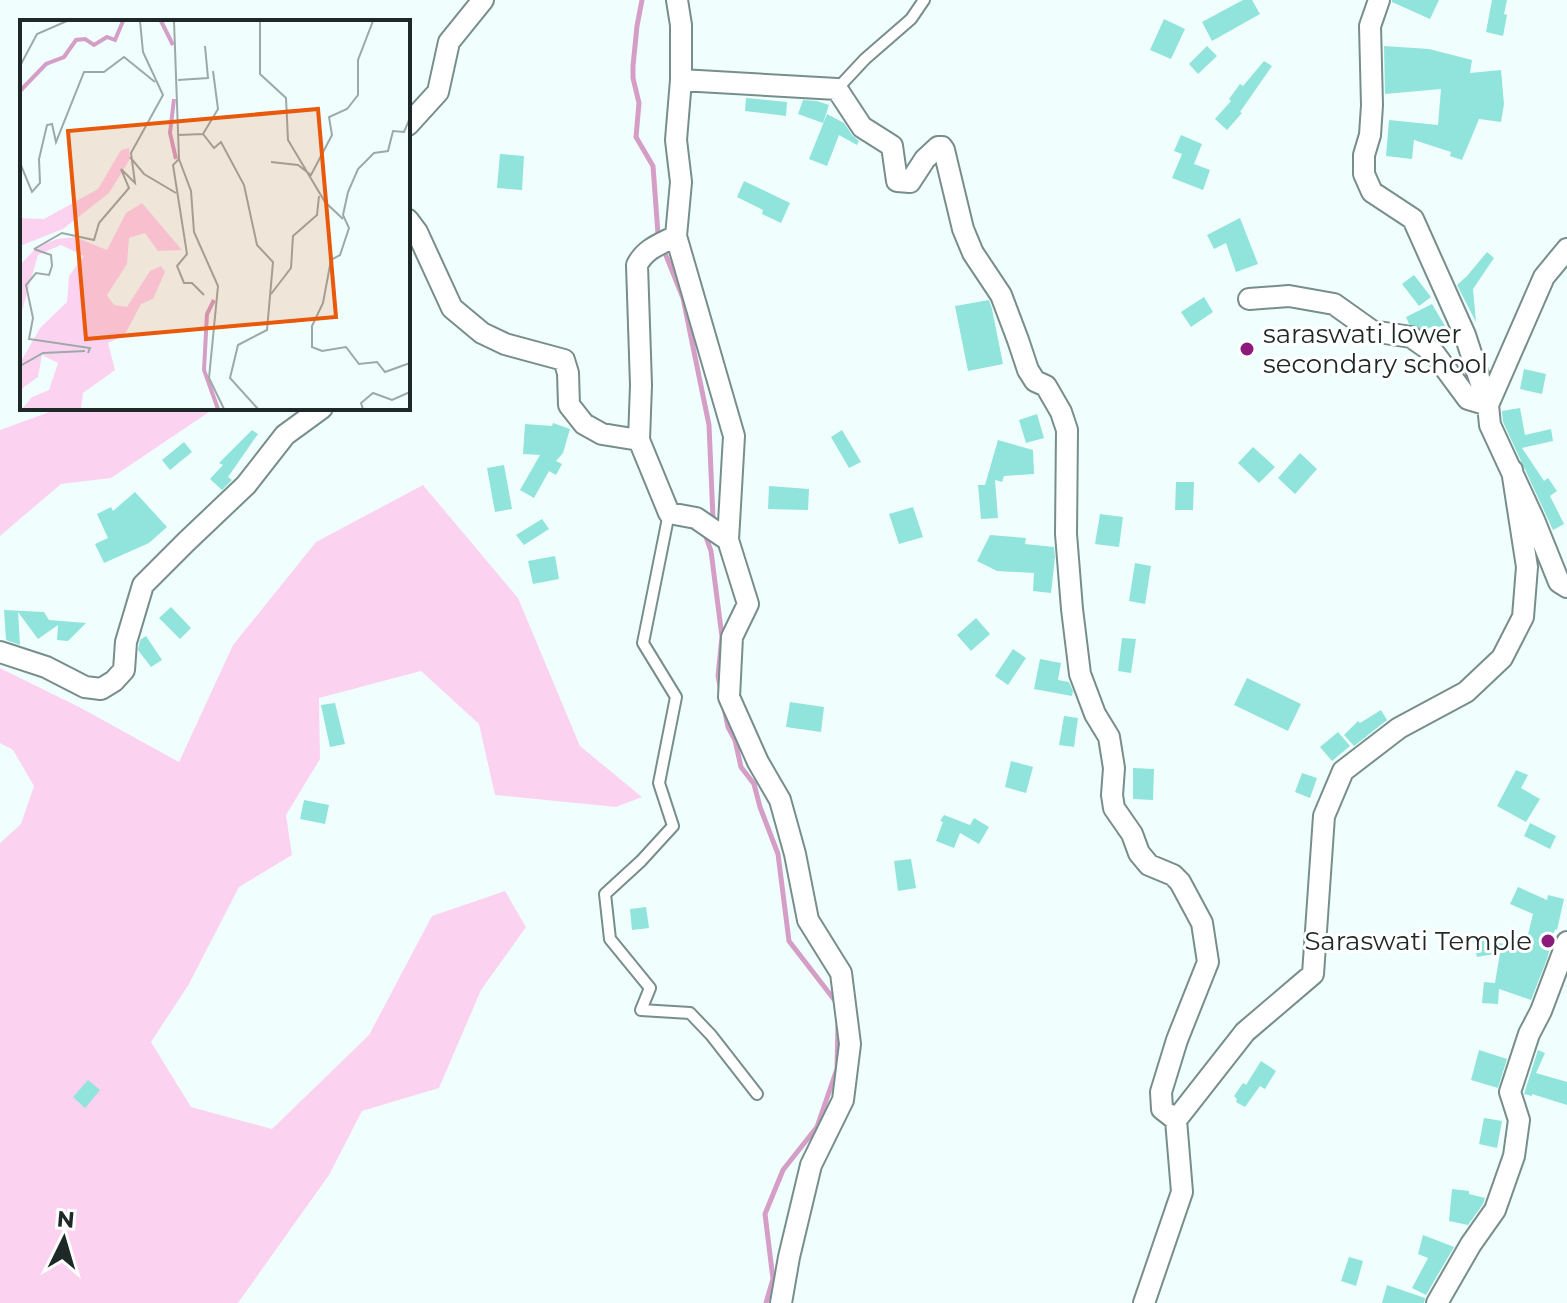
<svg xmlns="http://www.w3.org/2000/svg" width="1567" height="1303" viewBox="0 0 1567 1303" font-family="Montserrat,sans-serif">
  <style>
    .green { fill: #fbd3f1 }
    .lines { fill: none; stroke-linecap: round; stroke-linejoin: round }
    .stream { stroke: #d49ec7; stroke-width: 5 }
    .building { fill: #90e4db }
    .service-casing { stroke: #778e8b; stroke-width: 14 }
    .minor-casing { stroke: #778e8b; stroke-width: 24 }
    .service { stroke: #fff; stroke-width: 10 }
    .minor { stroke: #fff; stroke-width: 20 }
    .poi-dot { fill: #8d1a7b; stroke: #fff; stroke-width: 3 }
    .labels { text-anchor: middle; stroke-width: 6; stroke-linejoin: round; paint-order: stroke }
    .poi-label { font-size: 26px; fill: #1e2826; stroke: #fff; text-anchor: start }
    .inset-river { fill: none; stroke: #d49ec7; stroke-width: 4 }
    .inset-road { fill: none; stroke: #9ca9a7; stroke-width: 2 }
    .view { fill: #e8590c; fill-opacity: 0.15; stroke: #e8590c; stroke-width: 4 }
    .inset-edge { fill: none; stroke: #1e2826; stroke-width: 4 }
  </style>
  <rect width="100%" height="100%" fill="#f0fffd"/>
  <path class="green" d="M60 408H215L111 478 61 484 0 536V430Z
    M423 485 518 598 580 746 642 797 616 807 495 795 479 724 421 671 319 698 320 759 286 815 292 855 239 887 189 984 151 1042 191 1107 272 1129 369 1035 432 916 505 891 526 927 481 990 439 1088 362 1111 329 1175 238 1303H0V843L21 824 34 786 13 750 0 743V668L81 708 179 762 233 645 316 542Z"/>
  <g class="lines">
    <path class="stream" d="M642 0 637 26 633 66V78L639 103 636 137 653 166 658 234
      M665 253 683 298 709 425 713 518
      M706 537 711 551 722 637 718 676 721 691
      M724 708 728 727 735 740 741 767 754 784 760 807 778 854 789 941 836 1002
      M766 1303 773 1279 765 1214 783 1170 817 1127 837 1069 838 1024"/>
  </g>
  <path class="building" d="M1243 0H1252L1260 14 1212 41 1202 22Z
    M1392 0H1439L1430 19 1392 2Z
    M1492 0H1507L1504 14 1507 15 1503 36 1486 32Z
    M1164 19 1185 29 1171 59 1150 50Z
    M1207 46 1217 56 1198 74 1189 64Z
    M1384 46 1429 49 1472 60 1470 73 1501 70 1504 104 1501 122 1479 119 1462 160 1450 156 1451 152 1414 140 1412 159 1386 156 1389 120 1438 125 1441 89 1385 94Z
    M1264 61 1272 66 1240 112 1242 113 1227 130 1215 119 1231 101 1229 99 1240 84 1243 86Z
    M746 98 787 102 786 116 745 111Z
    M803 100 817 101 829 105 823 123 798 114Z
    M827 114 844 123 852 135 859 141 857 145 839 135 827 166 809 159Z
    M1181 135 1202 144 1194 164 1210 170 1203 190 1172 178 1182 154 1174 151Z
    M500 154 524 156 522 190 497 188Z
    M744 181 790 203 781 223 762 214 763 210 737 197Z
    M1240 218 1258 264 1236 272 1226 243 1214 249 1207 235Z
    M1487 252 1494 258 1473 289 1476 322 1457 285 1467 276Z
    M1414 275 1431 297 1419 306 1402 284Z
    M1204 297 1213 312 1191 327 1181 312Z
    M989 300 992 309 1003 364 968 371 955 306Z
    M1432 304 1452 338 1443 344 1431 327 1425 331 1409 324 1406 317Z
    M1524 369 1546 374 1542 394 1520 389Z
    M1520 408 1525 435 1551 429 1553 441 1522 448 1544 481 1548 478 1557 491 1550 496 1564 524 1553 530 1503 422 1502 411Z
    M1037 414 1044 438 1026 443 1019 420Z
    M553 423 570 429 563 453 556 461 562 464 556 475 549 471 534 498 520 490 540 455 523 454 525 424 552 426Z
    M252 430 258 434 228 477 232 480 222 490 210 479 223 465 219 463Z
    M842 430 861 462 849 468 831 437Z
    M998 440 1033 450 1034 474 1004 476 1002 482 995 480 998 518 981 519 978 485H985Z
    M184 442 192 452 170 470 162 460Z
    M1253 447 1275 467 1259 483 1238 463Z
    M1300 453 1317 469 1295 494 1278 478Z
    M504 465 512 509 495 512 487 468Z
    M1176 482H1194L1193 510H1175Z
    M769 486 809 489 808 510 768 509Z
    M135 492 167 527 149 543 104 563 95 544 108 538 97 514 111 507 113 511Z
    M913 507 923 537 899 544 889 514Z
    M1100 514 1123 517 1119 547 1095 544Z
    M542 519 549 529 524 545 516 535Z
    M990 535 1026 538 1025 544 1054 547 1055 557 1051 593 1033 591 1034 573 997 571 977 561Z
    M555 556 559 579 533 584 528 561Z
    M1135 563 1151 566 1145 604 1129 601Z
    M171 607 191 628 180 639 159 618Z
    M4 610 44 612 49 620 86 623 68 641 57 640 58 625 38 639 18 612 20 645 6 640Z
    M976 618 990 634 971 651 957 635Z
    M146 636 162 660 151 667 138 650 140 640Z
    M1122 638 1136 639 1131 673 1118 671Z
    M1013 649 1026 658 1008 685 995 676Z
    M1040 659 1061 663 1058 680 1069 682 1073 691 1072 696 1034 689Z
    M1247 678 1301 704 1288 731 1234 705Z
    M790 702 824 707 821 732 786 727Z
    M335 703 345 744 330 747 321 705Z
    M1381 710 1387 720 1354 746 1344 735 1358 721 1360 723Z
    M1064 716 1078 718 1074 747 1059 745Z
    M1338 732 1350 746 1332 761 1320 747Z
    M1011 761 1033 767 1026 793 1005 787Z
    M1133 768 1154 769 1153 800 1133 799Z
    M1516 770 1528 775 1521 788 1540 799 1526 822 1497 806Z
    M1302 773 1317 778 1310 798 1295 792Z
    M304 800 329 805 325 824 300 819Z
    M944 815 970 825 974 818 989 827 979 844 960 833 954 848 936 841 943 822 940 821Z
    M1530 823 1556 836 1550 849 1524 836Z
    M911 859 916 888 898 891 894 861Z
    M1518 887 1547 900 1548 895 1564 899 1557 930 1555 929 1547 959 1531 1000 1499 989 1498 1004 1482 1003 1484 982 1495 983 1500 953 1477 957 1473 940 1492 936 1493 942 1525 947 1533 914 1510 904Z
    M646 907 649 928 632 930 630 909Z
    M1479 1050 1507 1059 1498 1088 1471 1080Z
    M1538 1050 1545 1053 1536 1073 1567 1082V1105L1532 1094V1096L1524 1094Z
    M1261 1061 1276 1071 1265 1089 1260 1086 1245 1107 1236 1102 1237 1099 1234 1096 1243 1083 1246 1085Z
    M88 1080 100 1090 85 1108 73 1097Z
    M1484 1118 1502 1121 1497 1148 1479 1144Z
    M1452 1189 1469 1191V1194L1485 1198 1483 1204 1468 1225 1449 1221Z
    M1423 1235 1454 1247 1426 1295 1412 1288 1428 1258 1418 1254Z
    M1349 1257 1363 1261 1356 1286 1341 1281Z
    M1387 1285 1425 1298 1424 1303H1382Z"/>
  <g class="lines">
    <defs>
      <path id="service" d="M837 89 865 59 911 19 924 0
        M669 513 643 643 676 697 659 783 673 826 641 861 605 894 610 939 650 988 641 1010 690 1013 711 1035 757 1094"/>
      <path id="minor" d="M677 0 681 25V80L676 140 681 182 676 236 734 436 728 540 748 604 732 637 729 697 758 762 780 800 795 854 808 920 841 973 850 1044 843 1100 811 1165 789 1257 781 1303
        M1379 0 1370 26 1372 105 1370 135 1364 155V174L1372 192 1413 219 1465 335 1488 405 1490 425 1534 520 1559 582 1567 587
        M681 80 837 89 862 127 892 146 897 181 910 182 925 159 938 147H942L944 150 963 229 973 253 1001 295 1018 340 1028 370 1035 381 1046 386 1061 412 1067 430 1066 534 1072 609 1080 674 1095 714 1109 737 1114 768 1112 795 1114 808 1132 834 1139 853 1149 865 1173 875 1180 882 1202 923 1208 962 1177 1040 1161 1092 1162 1109 1176 1120
        M408 125 438 92 449 42 483 0
        M408 220 417 232 452 308 482 333 505 344 564 360 568 373 569 405 584 424 602 434 639 440
        M676 236C660 244 645 249 637 265L641 385 639 440 669 513 696 518 728 540
        M1249 299 1289 296 1334 304 1372 331 1411 337 1434 353 1468 399 1488 405 1544 277 1567 249
        M0 652 46 667 85 687 101 689 114 681 124 670 126 642 143 585 186 542 246 485 285 435 322 408
        M1144 1303 1182 1192 1176 1120 1245 1032 1313 974 1324 816 1343 771 1399 728 1466 692 1502 658 1523 617 1527 567 1512 470
        M1437 1303 1471 1244 1495 1210 1514 1156 1519 1120 1510 1092 1529 1034 1541 1011 1567 942"/>
    </defs>
    <use href="#service" class="service-casing"/>
    <use href="#minor" class="minor-casing"/>
    <use href="#service" class="service"/>
    <use href="#minor" class="minor"/>
  </g>
  <g class="poi-dot">
    <circle cx="1247" cy="349" r="8"/>
    <circle cx="1548" cy="941" r="8"/>
  </g>
  <g class="labels">
    <g class="poi-label">
      <text x="1263" y="343">saraswati lower<tspan x="1263" dy="30">secondary school</tspan></text>
      <text x="1532" y="950" text-anchor="end">Saraswati Temple</text>
    </g>
  </g>
  <g transform="translate(20 20)">
    <rect width="390" height="390" fill="#f0fffd"/>
    <path d="M109 128 110 139 89 173 43 209 0 226V198L24 199 78 169 101 130ZM122 183 162 230 138 231 125 213 109 218 107 244 87 275 94 285 107 287 130 251 141 246 145 252 133 279 121 284 104 316 88 323 95 350 63 373 61 389H2L12 377 29 370 38 343 22 335 18 357 0 370V343L20 308 47 282 49 256 64 236 41 225 18 235 0 298V245L17 227 37 219 55 217 87 230 106 193Z" fill="#fbd3f1"/>
    <path class="inset-river" d="M141 1 153 25M0 71 26 44 44 37 56 20 65 19 74 25 87 17 95 20 103 1M154 79 150 113 156 139M194 280 187 294 184 350 198 389"/>
    <path class="inset-road" d="M154 1 159 139 171 171 174 212 198 266 189 358 204 389M240 1V54L266 78 268 120 305 182 323 199M0 46 17 14 47 1M158 60 188 58 185 26M390 98 384 112 373 111 368 131 354 133 338 149 328 172 323 195 329 208 320 235 311 240 303 283 292 306V327L302 331 326 327 339 344 357 342 365 352 390 343M183 114 198 89 193 51M158 115 183 114 194 128 201 122 224 165 237 225 253 242 247 310 218 325 210 358 238 389M110 137 124 154 156 173M159 139 153 145 167 234 157 246 164 263H172L184 275M251 142 278 145 291 155 312 115 309 97 327 89 338 75V40L353 1M0 143 12 172 20 163 19 139 27 105 32 104 36 122 64 52H84L104 37 135 62M14 229 42 213 74 220 79 203 109 168 101 149 115 163 111 133 143 75 123 32 120 1M14 229 31 235 32 246 29 255 16 253 6 265 13 298 9 319 70 328 68 333M251 274 271 248 273 216 297 195 299 176M0 346 23 333 65 331M343 389 341 383 353 373 372 380 390 372"/>
    <path class="view" d="M298 89 316 297 66 319 48 111Z"/>
    <rect width="390" height="390" class="inset-edge"/>
  </g>
  <g transform="translate(64 1239) rotate(5)" stroke="#ffffff" stroke-width="6" paint-order="stroke">
  <path d="M0-6L14 30L0 20L-14 30Z" fill="#1e2826"/>
  <text y="-12" font-size="22" font-weight="bold" text-anchor="middle" fill="#1e2826">N</text>
  </g>
</svg>
